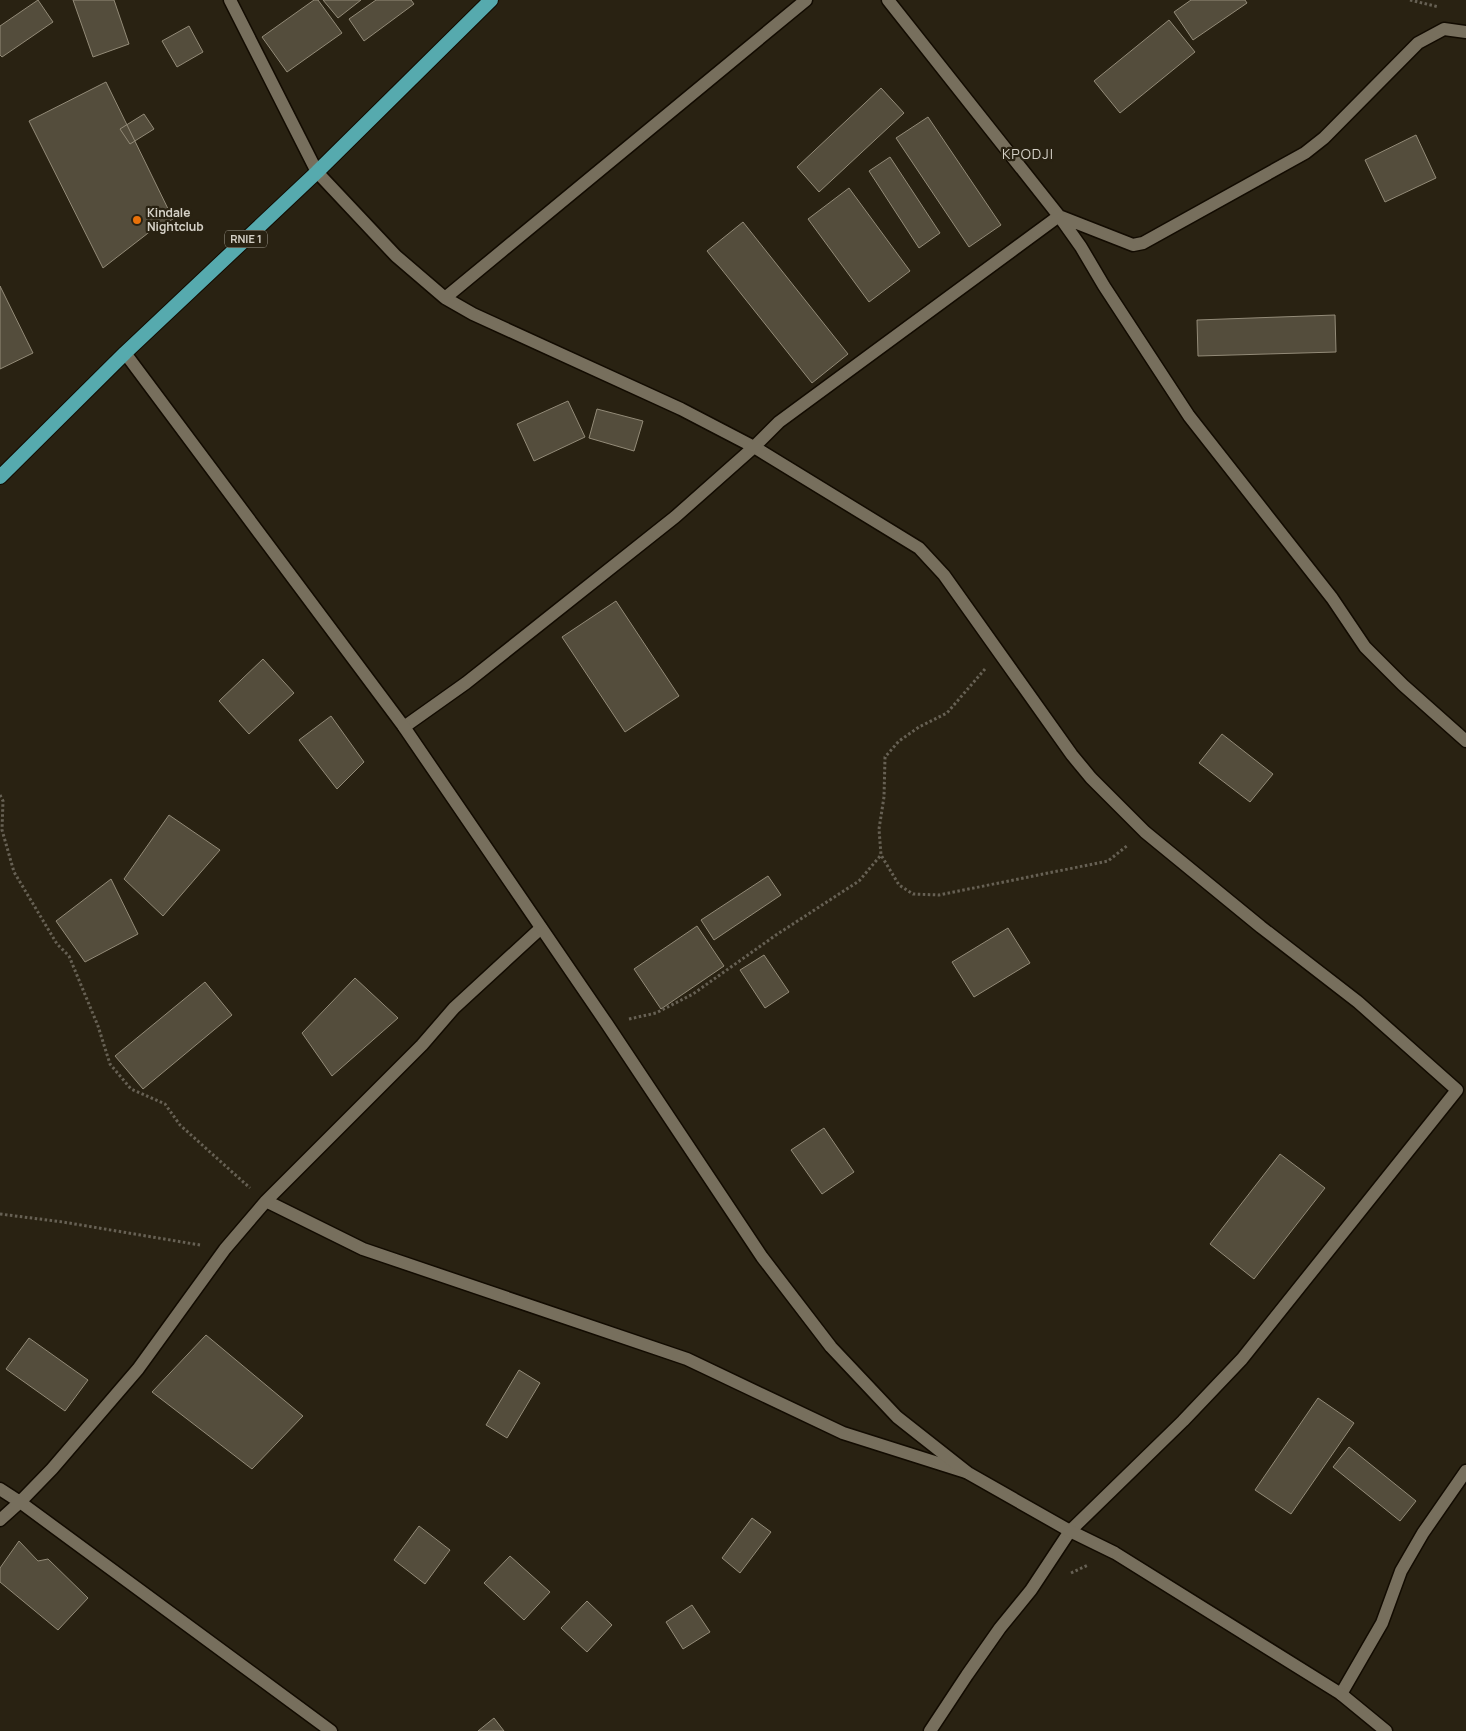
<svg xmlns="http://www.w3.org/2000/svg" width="1466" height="1731" viewBox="0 0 1466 1731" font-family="Manrope,sans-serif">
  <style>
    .building { fill: #544d3c; stroke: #938b78 }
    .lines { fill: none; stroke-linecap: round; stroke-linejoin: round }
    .minor-casing { stroke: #120b01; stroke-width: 15 }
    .tertiary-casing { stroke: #120b01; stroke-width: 15 }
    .trunk-casing { stroke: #120b01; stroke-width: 16 }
    .path { stroke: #676154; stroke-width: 3; stroke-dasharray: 2.5 2.5; stroke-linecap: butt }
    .minor { stroke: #776f5d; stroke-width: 12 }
    .tertiary { stroke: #776f5d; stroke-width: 12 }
    .trunk { stroke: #56aaae; stroke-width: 14 }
    .food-dot { fill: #e8710a; stroke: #292212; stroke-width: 2 }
    .labels { text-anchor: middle; stroke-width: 4.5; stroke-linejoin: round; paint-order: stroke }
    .shield { fill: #292212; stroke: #a19c91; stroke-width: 1 }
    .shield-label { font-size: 11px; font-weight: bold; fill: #d5d1c7 }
    .poi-label { font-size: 12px; font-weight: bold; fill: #d5d1c7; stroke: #292212; text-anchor: start }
    .neighbourhood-label { font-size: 14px; letter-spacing: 1px; fill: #d5d1c7; stroke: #292212 }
  </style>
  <rect width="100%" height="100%" fill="#292212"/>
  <path class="building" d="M38 0 53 22 2 57 0 55V26Z
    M73 0H114L129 44 93 57Z
    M314 0H318L342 33 287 72 262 37Z
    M323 0H361L338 18Z
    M376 0H411L414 4 364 41 349 19Z
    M1191 0H1245L1247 3 1193 40 1174 12Z
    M1169 20 1195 52 1120 113 1094 81Z
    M189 26 203 52 177 67 162 41Z
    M106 82 173 219 152 230 103 268 29 121Z
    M881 88 904 113 819 192 797 167Z
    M144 114 154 129 130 144 120 129Z
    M928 117 1001 225 969 247 896 138Z
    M1416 135 1436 178 1385 202 1365 160Z
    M890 157 940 233 919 248 869 171Z
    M849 188 910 271 869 302 808 219Z
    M743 222 848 354 812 383 707 251Z
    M0 286 33 353 0 369Z
    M1335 315 1336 352 1198 356 1197 320Z
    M568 401 585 437 534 461 517 424Z
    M597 409 643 421 634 451 589 438Z
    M616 601 679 696 625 732 562 637Z
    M263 659 294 693 249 734 219 701Z
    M331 716 364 762 337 789 299 740Z
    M1222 734 1273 774 1250 802 1199 763Z
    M169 815 220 850 163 916 124 879Z
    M768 876 781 895 714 940 701 920Z
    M111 879 138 934 85 962 56 921Z
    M697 926 724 966 661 1009 634 969Z
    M1008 928 1030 963 974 997 952 962Z
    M764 955 789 992 765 1008 740 970Z
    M355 978 398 1018 332 1076 302 1033Z
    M205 982 232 1015 143 1089 115 1056Z
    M824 1128 854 1172 822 1194 791 1150Z
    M1280 1154 1325 1188 1254 1279 1210 1244Z
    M206 1335 303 1416 252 1469 152 1392Z
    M29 1338 88 1380 65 1411 6 1369Z
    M519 1370 540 1383 507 1438 486 1425Z
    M1318 1398 1354 1423 1291 1514 1255 1490Z
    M1349 1447 1416 1501 1400 1521 1333 1467Z
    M752 1518 771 1532 740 1573 722 1558Z
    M419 1526 450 1550 425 1584 394 1560Z
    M19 1541 38 1561 48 1559 88 1598 58 1630 0 1582V1568Z
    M510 1556 550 1592 524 1620 484 1583Z
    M587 1601 612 1625 587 1652 561 1628Z
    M692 1605 710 1632 683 1649 666 1622Z
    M494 1718 504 1731H478Z"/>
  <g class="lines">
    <defs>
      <path id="minor" d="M230 0 317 172 396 256 445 298 473 314 681 409 754 447 675 517 466 683 404 727
        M888 0 1059 216 1081 247 1104 286 1189 416 1332 598 1365 647 1403 685 1466 741
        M445 298 806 0
        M266 1201 363 1249 687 1359 843 1433 966 1472
        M0 1489 20 1502 331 1731
        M0 1520 20 1502 52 1469 138 1369 225 1249 266 1201 422 1045 454 1008 541 928
        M1341 1694 1382 1623 1401 1571 1423 1533 1466 1471
        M930 1731 967 1675 1000 1628 1031 1590 1070 1531 1183 1421 1242 1359 1457 1090 1358 1002 1261 927 1145 832 1091 778 1072 755 944 575 919 548 754 447 779 422 1059 216 1133 245 1143 243 1305 153 1324 138 1418 43 1444 29 1466 32"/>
      <path id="tertiary" d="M125 353 404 727 607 1024 762 1257 831 1347 897 1417 968 1473 1070 1531 1115 1553 1341 1694 1386 1731"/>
      <path id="trunk" d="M0 477 125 353 317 172 491 0"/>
    </defs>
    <use href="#minor" class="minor-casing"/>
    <use href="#tertiary" class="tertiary-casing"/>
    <use href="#trunk" class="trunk-casing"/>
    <path class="path" d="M1410 0 1439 7
      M985 669 947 713 919 727 899 741 885 757 884 797 879 829 881 855 899 885 913 894 939 895 1108 861 1128 845
      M0 795 3 801 2 830 14 872 57 944 69 956 98 1026 110 1064 131 1089 165 1104 180 1125 250 1188
      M629 1019 656 1013 693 994 776 935 859 881 881 855
      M0 1214 63 1222 200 1245
      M1071 1573 1088 1565"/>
    <use href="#minor" class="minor"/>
    <use href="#tertiary" class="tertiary"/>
    <use href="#trunk" class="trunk"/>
  </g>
  <circle class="food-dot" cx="137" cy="220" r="5"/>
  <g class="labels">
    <rect class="shield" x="225" y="230.5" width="42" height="17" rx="4"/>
    <g class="shield-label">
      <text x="246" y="243">RNIE 1</text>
    </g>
    <g class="poi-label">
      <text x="147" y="217">Kindale<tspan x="147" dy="14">Nightclub</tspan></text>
    </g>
    <g class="neighbourhood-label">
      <text x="1028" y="159">KPODJI</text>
    </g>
  </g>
</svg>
